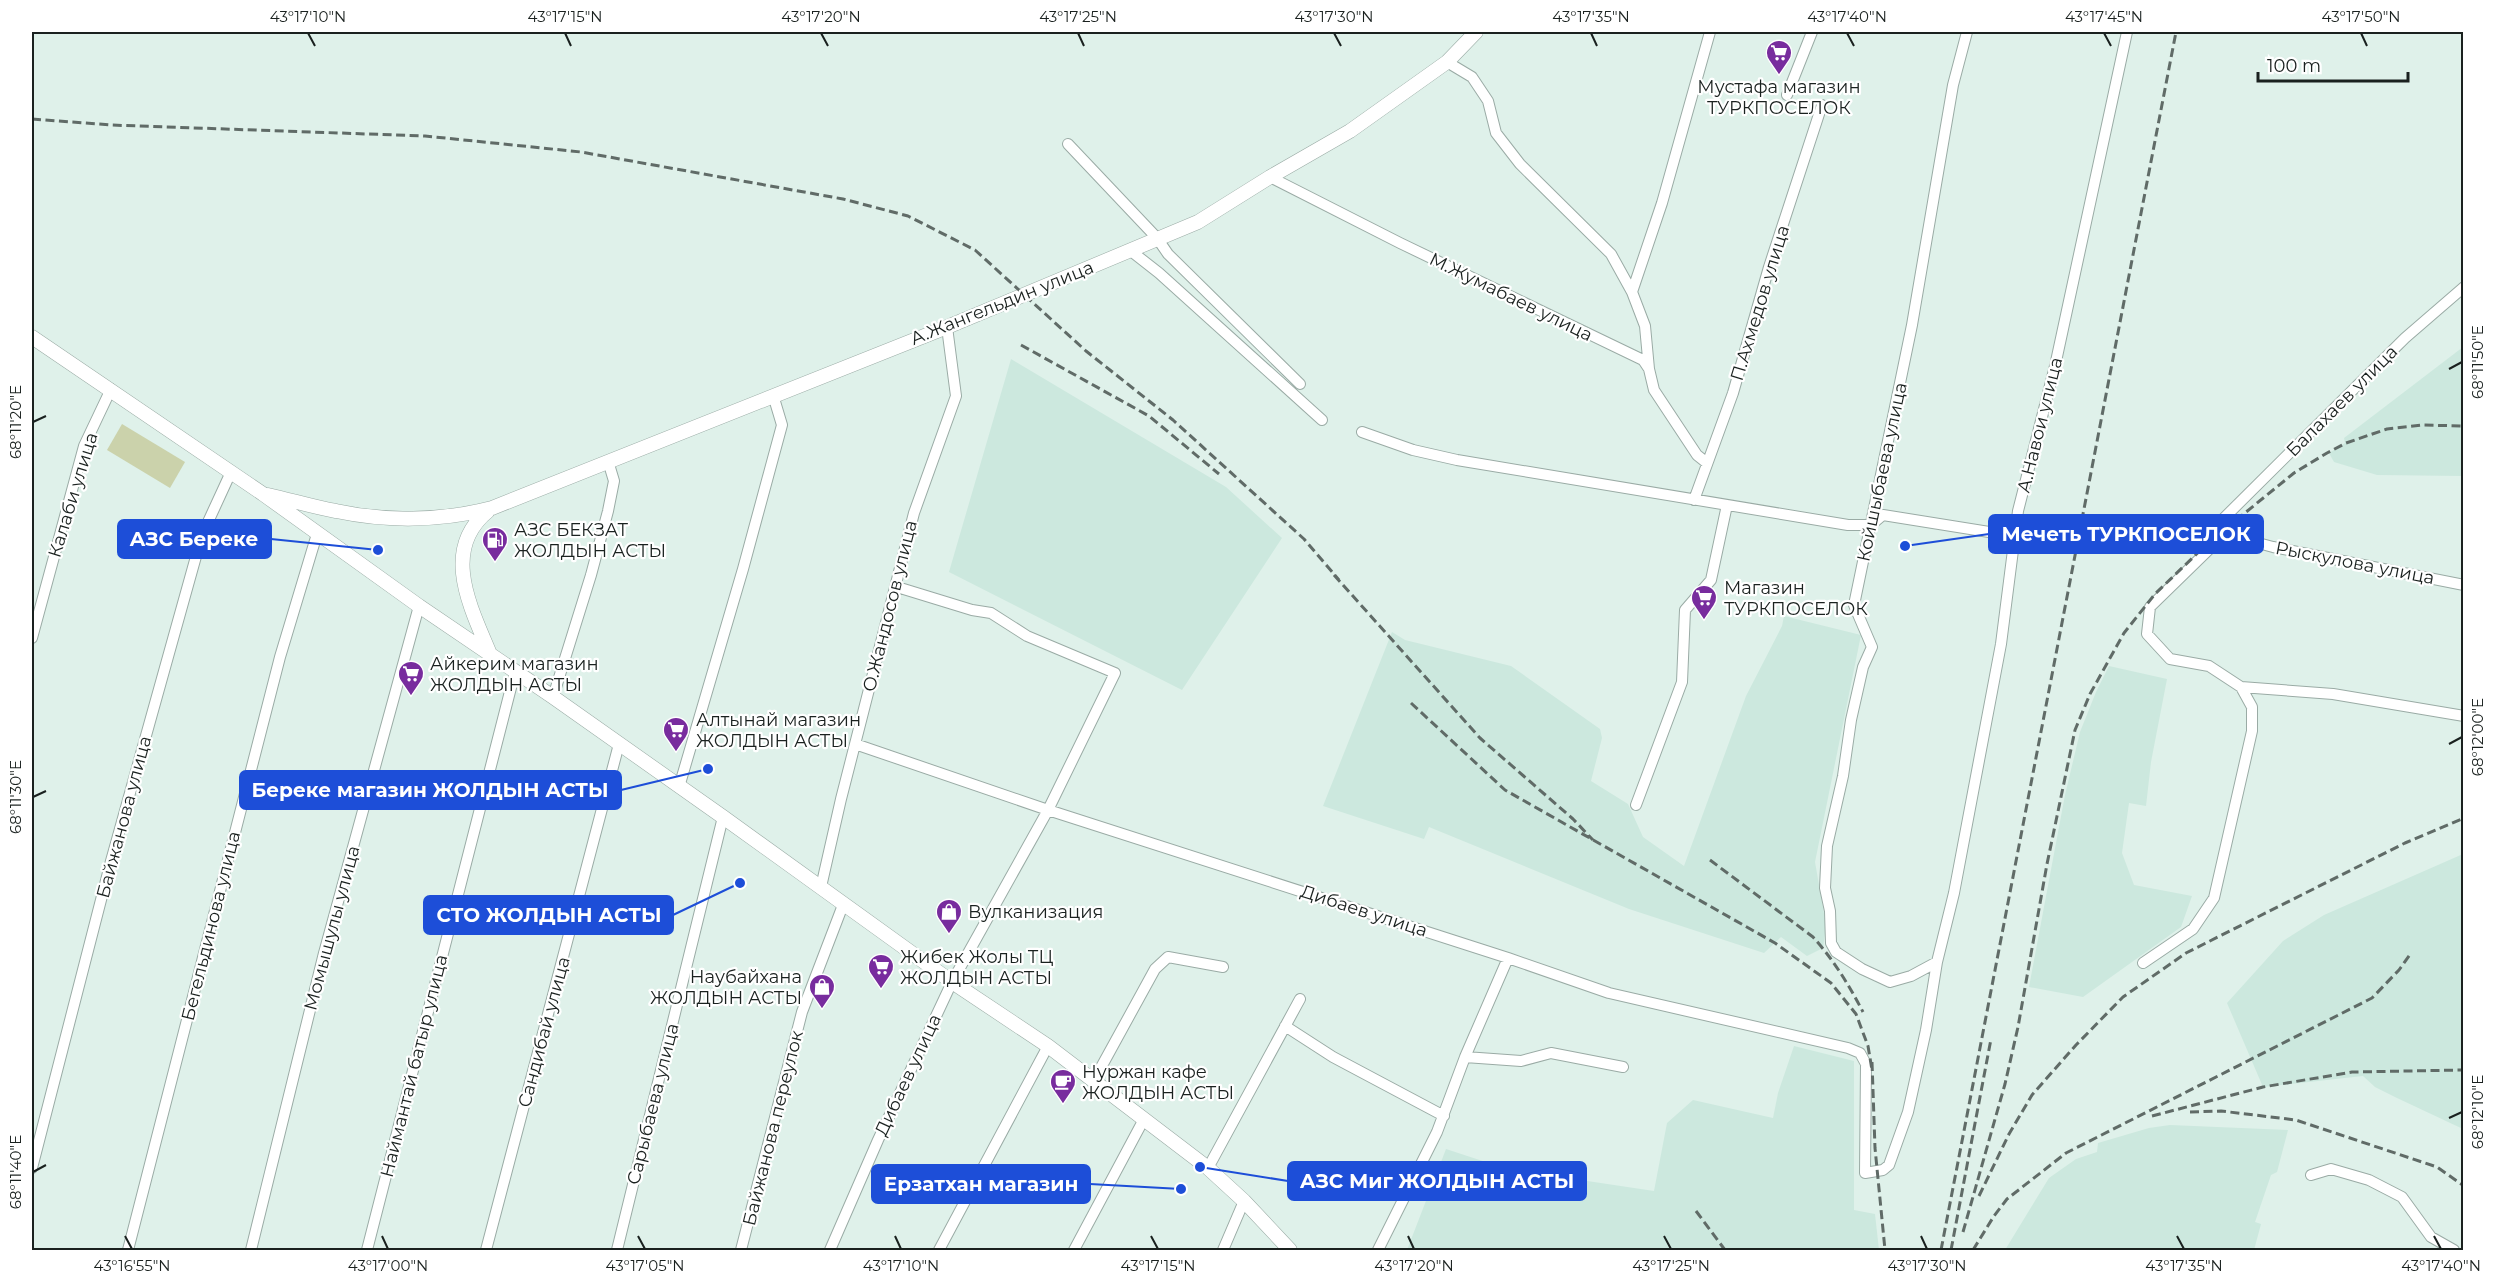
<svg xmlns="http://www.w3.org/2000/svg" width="2495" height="1282" viewBox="0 0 2495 1282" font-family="Montserrat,sans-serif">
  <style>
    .built { fill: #cce8de }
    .green { fill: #cbd2ab }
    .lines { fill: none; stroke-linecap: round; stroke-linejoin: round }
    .street-casing { stroke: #9aaba5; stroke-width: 12 }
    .secondary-casing { stroke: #9aaba5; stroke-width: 15 }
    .street { stroke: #fff; stroke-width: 10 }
    .secondary { stroke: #fff; stroke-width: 14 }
    .rail { stroke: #606b67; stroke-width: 3; stroke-dasharray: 9 4.5; stroke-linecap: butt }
    .ticks { fill: none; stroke: #1a211f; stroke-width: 2 }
    .labels { text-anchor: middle; stroke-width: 4.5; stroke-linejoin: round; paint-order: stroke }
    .poi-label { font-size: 18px; fill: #1a211f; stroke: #fff; text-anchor: start }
    .street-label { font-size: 18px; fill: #1a211f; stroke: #fff }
    .leader { fill: none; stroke: #1d4ed8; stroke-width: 2 }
    .callout-dot { fill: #1d4ed8; stroke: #fff; stroke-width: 2 }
    .callout { fill: #1d4ed8; stroke: #1d4ed8; stroke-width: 2 }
    .callout-label { font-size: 20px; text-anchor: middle; font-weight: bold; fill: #fff }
    .neatline { fill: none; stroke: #1a211f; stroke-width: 2 }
    .ticks-label { font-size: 15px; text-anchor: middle; fill: #1a211f }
  </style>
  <rect width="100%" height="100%" fill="#dff1ea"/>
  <path class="built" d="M2463 347V476L2377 475 2334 462 2329 453 2345 443 2344 438Z
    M1011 359 1226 487 1282 538 1182 690 949 572Z
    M1784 616 1861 635 1815 862 1826 925 1823 948 1807 956 1781 937 1764 953 1629 909 1429 827 1424 839 1323 806 1392 632 1405 640 1511 666 1600 729 1602 738 1591 781 1628 804 1643 837 1684 866 1746 696 1782 626Z
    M2109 666 2167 679 2151 762 2146 806 2129 803 2122 853 2134 885 2192 896 2181 927 2083 997 2029 987 2065 795 2080 732 2096 692Z
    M2463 854V1129L2397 1098 2375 1087 2363 1076 2263 1087 2227 1003 2283 941 2324 915Z
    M1794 1046 1854 1061V1210L1875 1214 1879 1250H1407L1446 1149 1507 1169 1654 1191 1667 1123 1693 1100 1773 1118 1778 1093Z
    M2170 1125 2288 1130 2277 1172 2271 1175 2255 1222 2261 1224 2254 1250H2005L2049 1178 2076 1159 2097 1152 2098 1143 2149 1128Z"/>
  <path class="green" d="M122 424 185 462 170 488 107 450Z"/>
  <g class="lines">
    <defs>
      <path id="street" d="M1447 62 1472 77 1488 101 1496 133 1520 164 1611 254 1632 292 1645 326 1649 369
        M1787 95 1812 32
        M1068 144 1157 238 1168 254 1300 384
        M1270 177 1400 243 1643 360 1649 369 1654 390 1697 455 1707 463
        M1131 251 1159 273 1322 420
        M2464 287 2405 338 2224 518V529L2243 539 2273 547 2464 585
        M1632 292 1662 203 1710 32
        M1362 432 1413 450 1457 460 1848 525H1871L1883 515 2014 536
        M1694 500 1733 393 1769 267 1822 105
        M32 638 84 446 111 389
        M2241 687 2333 694 2464 716
        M553 697 591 575 608 511 614 481 608 461
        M855 744 1048 810 1508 958 1609 993 1848 1048 1860 1053 1866 1064 1865 1173 1883 1170 1889 1165 1908 1112 1926 1030 1937 962 1954 893 2001 644 2018 511 2055 366 2127 32
        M679 787 743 569 782 425 773 395
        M1636 805 1682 682 1685 610 1711 580 1727 505
        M821 887 841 799 914 513 956 396 947 327
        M1937 962 1911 976 1890 982 1862 969 1836 952 1831 943 1830 911 1825 888 1827 846 1843 776 1851 720 1863 667 1872 647 1854 605 1912 325 1953 85 1967 32
        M2143 963 2193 929 2214 898 2252 731V707L2241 687 2209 666 2170 659 2147 634 2150 607 2228 531
        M1285 1026 1333 1057 1444 1116
        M1465 1057 1521 1061 1551 1053 1623 1067
        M1093 1082 1155 969 1168 957 1223 967
        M32 1168 111 861 202 535 231 472
        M1208 1168 1300 999
        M2311 1175 2331 1169 2369 1180 2402 1197 2431 1237 2454 1250
        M128 1250 280 657 317 534
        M251 1250 324 953 419 606
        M367 1250 515 672
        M486 1250 619 744
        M617 1250 723 817
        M741 1250 802 1012 843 905
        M830 1250 878 1140 952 982 1048 810 1115 673 1027 636 991 613 972 610 897 587
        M939 1250 1048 1046
        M1074 1250 1144 1119
        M1223 1250 1244 1201
        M1378 1250 1437 1132 1465 1057 1508 958"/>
      <path id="secondary" d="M32 337 263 494 419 606 553 697 723 817 952 982 1048 1046 1208 1168 1244 1201 1290 1250
        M268 495C291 500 313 507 336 511 388 522 441 521 492 508L947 327 1198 222 1270 177 1350 131 1447 62 1476 32
        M488 511C440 550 471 608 490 654"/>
    </defs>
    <use href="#street" class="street-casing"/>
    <use href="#secondary" class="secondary-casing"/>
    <use href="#street" class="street"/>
    <use href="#secondary" class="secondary"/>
    <path class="rail" d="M32 119 111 125 425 136 581 152 843 199 908 216 975 250 1086 351 1173 420 1304 539 1339 580
      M1021 345 1149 416 1219 474
      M1334 575 1480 738 1573 819 1593 840
      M1411 703 1505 790 1775 943 1831 983 1856 1014 1868 1046 1872 1070
      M1710 860 1813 937C1833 959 1849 985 1863 1012
      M1872 1062 1875 1148 1885 1250
      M2190 1112 2221 1111 2296 1120 2437 1167 2464 1186
      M2152 1116 2263 1087 2352 1072 2464 1070
      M1979 1196 2009 1134 2032 1095 2076 1045 2123 997 2186 953 2405 843 2464 818
      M1696 1211 1725 1250
      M1963 1232 2005 1084 2018 1027 2047 864 2075 730 2090 694 2124 633 2155 594 2208 543 2294 473 2327 453 2346 443 2387 429 2422 425 2464 426
      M1941 1250 2176 32
      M1951 1250 1991 1039
      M1973 1250 1994 1216 2007 1199 2066 1153 2372 998 2399 970 2411 953"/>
  </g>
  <path class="ticks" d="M308 33 315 46M565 33 571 46M821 33 828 46M1078 33 1084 46M1334 33 1341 46M1591 33 1597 46M1847 33 1854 46M2104 33 2111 46M2361 33 2367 46M2449 369 2462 362M33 422 46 416M2449 744 2462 737M33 797 46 791M2449 1118 2462 1112M33 1172 46 1165M125 1236 132 1249M382 1236 388 1249M638 1236 645 1249M895 1236 901 1249M1151 1236 1158 1249M1408 1236 1414 1249M1664 1236 1671 1249M1921 1236 1927 1249M2177 1236 2184 1249M2434 1236 2441 1249"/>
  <defs>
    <symbol id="supermarket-pin" viewBox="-11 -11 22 30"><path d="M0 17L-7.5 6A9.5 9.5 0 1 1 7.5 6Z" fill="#782c9e" stroke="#fff"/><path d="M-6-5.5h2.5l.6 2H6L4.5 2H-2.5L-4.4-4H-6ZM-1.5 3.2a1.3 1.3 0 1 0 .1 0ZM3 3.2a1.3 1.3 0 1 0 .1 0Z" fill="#fff"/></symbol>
    <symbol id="fuel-pin" viewBox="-11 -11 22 30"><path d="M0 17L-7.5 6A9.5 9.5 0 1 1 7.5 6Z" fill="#782c9e" stroke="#fff"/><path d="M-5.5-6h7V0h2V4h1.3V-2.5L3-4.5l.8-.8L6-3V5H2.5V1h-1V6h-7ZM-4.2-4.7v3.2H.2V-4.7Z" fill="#fff"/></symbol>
    <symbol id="shop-pin" viewBox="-11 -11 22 30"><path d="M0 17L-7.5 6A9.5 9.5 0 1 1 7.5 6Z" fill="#782c9e" stroke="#fff"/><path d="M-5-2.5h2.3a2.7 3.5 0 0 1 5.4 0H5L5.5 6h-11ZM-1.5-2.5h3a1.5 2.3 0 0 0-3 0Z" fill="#fff"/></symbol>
    <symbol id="cafe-pin" viewBox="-11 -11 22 30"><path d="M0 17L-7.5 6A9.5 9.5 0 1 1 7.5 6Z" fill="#782c9e" stroke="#fff"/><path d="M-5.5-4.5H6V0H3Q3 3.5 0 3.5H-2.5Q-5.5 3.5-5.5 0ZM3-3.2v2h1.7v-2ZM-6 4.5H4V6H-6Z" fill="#fff"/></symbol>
  </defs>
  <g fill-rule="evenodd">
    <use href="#supermarket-pin" x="1764" y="38" width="30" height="40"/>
    <use href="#fuel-pin" x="480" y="525" width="30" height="40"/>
    <use href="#supermarket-pin" x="1689" y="583" width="30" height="40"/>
    <use href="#supermarket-pin" x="396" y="659" width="30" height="40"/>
    <use href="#supermarket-pin" x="661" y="715" width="30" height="40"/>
    <use href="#shop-pin" x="934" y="897" width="30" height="40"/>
    <use href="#supermarket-pin" x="866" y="952" width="30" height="40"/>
    <use href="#shop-pin" x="807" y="972" width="30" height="40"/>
    <use href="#cafe-pin" x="1048" y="1067" width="30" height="40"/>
  </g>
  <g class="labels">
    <g class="poi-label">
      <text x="1779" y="93" text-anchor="middle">Мустафа магазин<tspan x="1779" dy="21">ТУРКПОСЕЛОК</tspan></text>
      <text x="514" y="536">АЗС БЕКЗАТ<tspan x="514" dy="21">ЖОЛДЫН АСТЫ</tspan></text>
      <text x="1724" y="594">Магазин<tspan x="1724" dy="21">ТУРКПОСЕЛОК</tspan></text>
      <text x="430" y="670">Айкерим магазин<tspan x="430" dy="21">ЖОЛДЫН АСТЫ</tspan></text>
      <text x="696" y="726">Алтынай магазин<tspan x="696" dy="21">ЖОЛДЫН АСТЫ</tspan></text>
      <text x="968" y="918">Вулканизация</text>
      <text x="900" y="963">Жибек Жолы ТЦ<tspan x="900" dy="21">ЖОЛДЫН АСТЫ</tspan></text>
      <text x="802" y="983" text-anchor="end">Наубайхана<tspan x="802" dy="21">ЖОЛДЫН АСТЫ</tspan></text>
      <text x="1082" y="1078">Нуржан кафе<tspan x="1082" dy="21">ЖОЛДЫН АСТЫ</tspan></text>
    </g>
    <g class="street-label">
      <text transform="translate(1511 297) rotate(26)" y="6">М.Жумабаев улица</text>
      <text transform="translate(1002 303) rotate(-22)" y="6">А.Жангельдин улица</text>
      <text transform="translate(1760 303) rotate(-73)" y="6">П.Ахмедов улица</text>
      <text transform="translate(2342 401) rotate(-45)" y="6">Балахаев улица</text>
      <text transform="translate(2040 425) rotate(-76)" y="6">А.Навои улица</text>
      <text transform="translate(1882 472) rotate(-78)" y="6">Койшыбаева улица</text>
      <text transform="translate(73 495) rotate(-73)" y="6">Калаби улица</text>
      <text transform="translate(2355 563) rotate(11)" y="6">Рыскулова улица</text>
      <text transform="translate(890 606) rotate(-76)" y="6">О.Жандосов улица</text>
      <text transform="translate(124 817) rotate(-75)" y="6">Байжанова улица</text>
      <text transform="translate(1364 911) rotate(18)" y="6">Дибаев улица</text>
      <text transform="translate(211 926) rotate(-76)" y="6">Бегельдинова улица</text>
      <text transform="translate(332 928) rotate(-75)" y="6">Момышулы улица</text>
      <text transform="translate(544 1032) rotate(-75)" y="6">Сандибай улица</text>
      <text transform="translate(414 1066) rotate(-76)" y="6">Наймантай батыр улица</text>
      <text transform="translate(908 1075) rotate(-65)" y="6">Дибаев улица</text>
      <text transform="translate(653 1104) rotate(-76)" y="6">Сарыбаева улица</text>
      <text transform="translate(773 1128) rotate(-76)" y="6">Байжанова переулок</text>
    </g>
  </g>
  <path class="leader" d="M1905 546L1989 534M378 550L271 539M708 769L621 790M740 883L673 915M1200 1167L1288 1181M1181 1189L1090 1184"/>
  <g class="callout-dot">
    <circle cx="1905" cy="546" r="6"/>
    <circle cx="378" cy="550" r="6"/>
    <circle cx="708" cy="769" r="6"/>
    <circle cx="740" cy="883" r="6"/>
    <circle cx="1200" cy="1167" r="6"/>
    <circle cx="1181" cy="1189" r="6"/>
  </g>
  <g class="callout">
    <rect x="1989" y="515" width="274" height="38" rx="6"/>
    <rect x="118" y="520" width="153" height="38" rx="6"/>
    <rect x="240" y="771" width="381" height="38" rx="6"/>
    <rect x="424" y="896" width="249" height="38" rx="6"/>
    <rect x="1288" y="1162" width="298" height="38" rx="6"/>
    <rect x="872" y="1165" width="218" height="38" rx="6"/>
  </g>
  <g class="callout-label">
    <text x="2126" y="541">Мечеть ТУРКПОСЕЛОК</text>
    <text x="194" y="546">АЗС Береке</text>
    <text x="430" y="797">Береке магазин ЖОЛДЫН АСТЫ</text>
    <text x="549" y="922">СТО ЖОЛДЫН АСТЫ</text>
    <text x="1437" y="1188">АЗС Миг ЖОЛДЫН АСТЫ</text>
    <text x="981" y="1191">Ерзатхан магазин</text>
  </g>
  <rect width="2495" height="1282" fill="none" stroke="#ffffff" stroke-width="66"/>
  <path d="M2258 72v9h150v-9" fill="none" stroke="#1a211f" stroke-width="3"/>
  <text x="2267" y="72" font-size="18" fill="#1a211f" stroke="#ffffff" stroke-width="4.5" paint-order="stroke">100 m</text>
  <rect x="33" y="33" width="2429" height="1216" class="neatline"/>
  <g class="ticks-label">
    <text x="308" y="22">43°17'10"N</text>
    <text x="565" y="22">43°17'15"N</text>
    <text x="821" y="22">43°17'20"N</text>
    <text x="1078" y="22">43°17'25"N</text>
    <text x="1334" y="22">43°17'30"N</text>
    <text x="1591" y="22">43°17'35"N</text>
    <text x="1847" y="22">43°17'40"N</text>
    <text x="2104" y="22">43°17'45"N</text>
    <text x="2361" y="22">43°17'50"N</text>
    <text transform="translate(2478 362) rotate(-90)" y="5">68°11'50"E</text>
    <text transform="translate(16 422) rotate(-90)" y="5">68°11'20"E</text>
    <text transform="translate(2478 737) rotate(-90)" y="5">68°12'00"E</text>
    <text transform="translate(16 797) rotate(-90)" y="5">68°11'30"E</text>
    <text transform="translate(2478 1112) rotate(-90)" y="5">68°12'10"E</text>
    <text transform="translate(16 1172) rotate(-90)" y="5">68°11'40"E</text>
    <text x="132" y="1271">43°16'55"N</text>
    <text x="388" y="1271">43°17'00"N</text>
    <text x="645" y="1271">43°17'05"N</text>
    <text x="901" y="1271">43°17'10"N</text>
    <text x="1158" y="1271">43°17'15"N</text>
    <text x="1414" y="1271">43°17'20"N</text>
    <text x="1671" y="1271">43°17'25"N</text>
    <text x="1927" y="1271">43°17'30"N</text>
    <text x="2184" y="1271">43°17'35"N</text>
    <text x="2441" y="1271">43°17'40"N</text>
  </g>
</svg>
